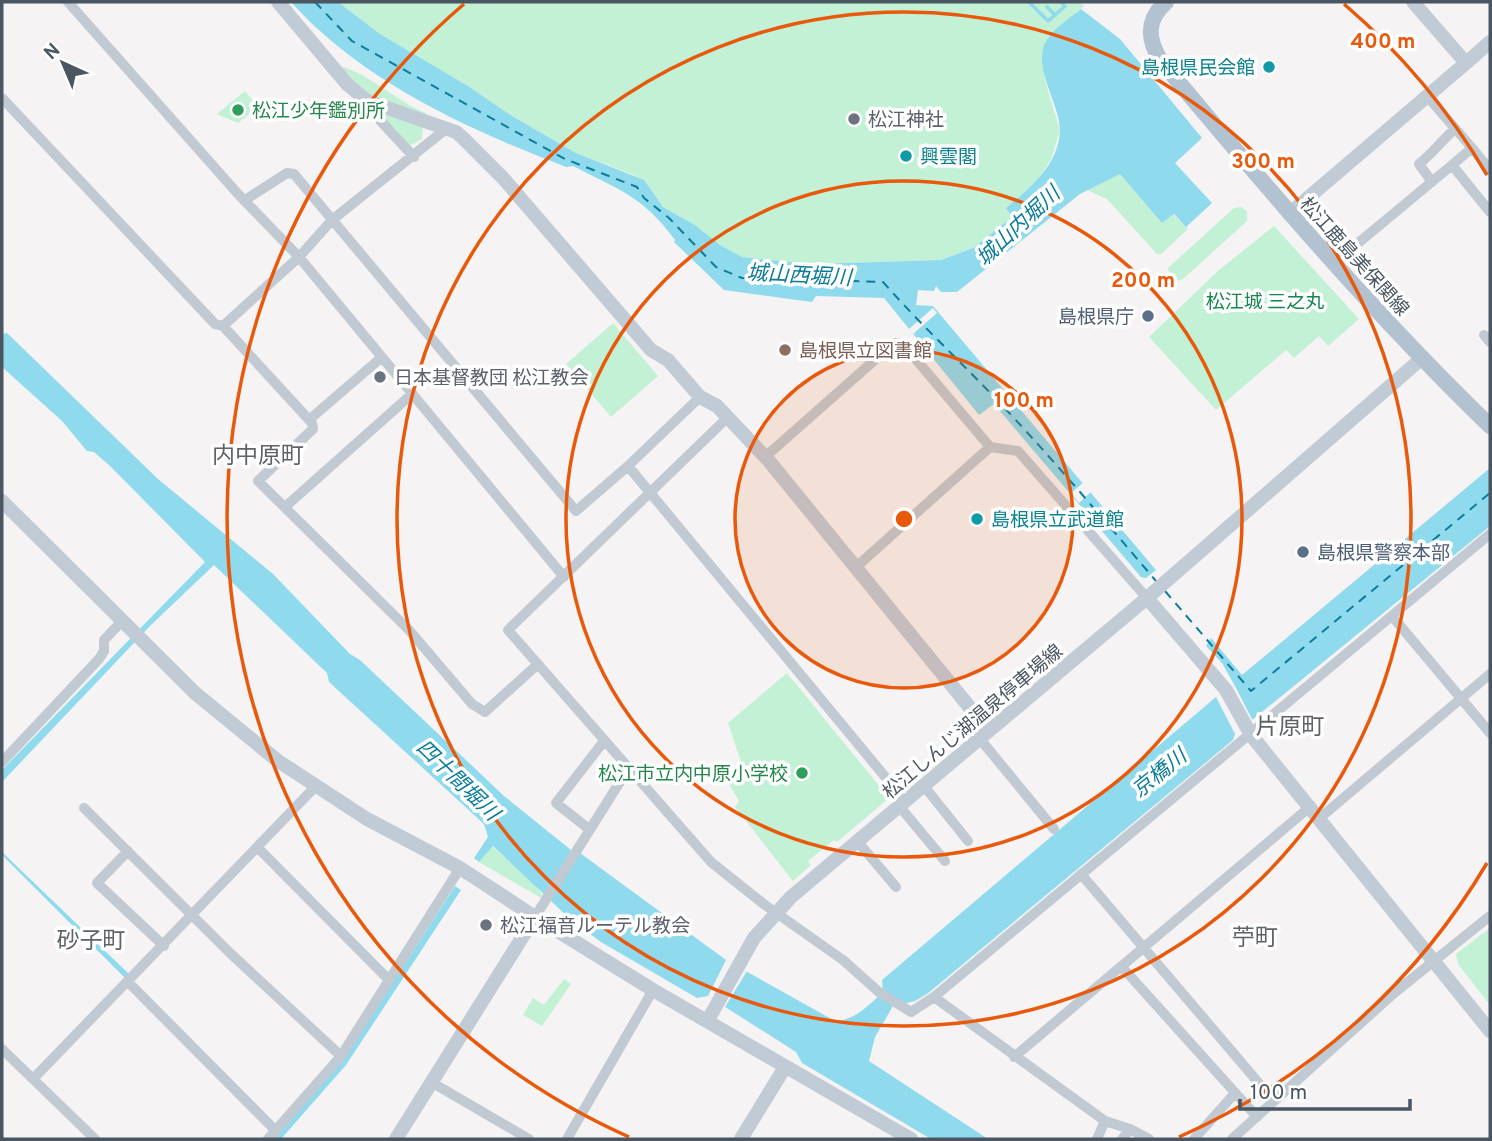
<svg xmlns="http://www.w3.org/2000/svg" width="1492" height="1141" viewBox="0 0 1492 1141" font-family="Overpass,'Noto Sans JP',sans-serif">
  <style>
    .green { fill: #c3f1d5 }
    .water { fill: #90daee }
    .pier { fill: #f5f3f3 }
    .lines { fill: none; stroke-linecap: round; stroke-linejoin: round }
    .stream { stroke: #90daee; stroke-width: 3.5 }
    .ferry { stroke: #0c7c9b; stroke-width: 2; stroke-dasharray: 9 7; stroke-linecap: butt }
    .street { stroke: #c1cad2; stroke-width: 10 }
    .secondary { stroke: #c1cbd6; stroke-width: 14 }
    .primary { stroke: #b3c2d1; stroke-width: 16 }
    .ring { fill: none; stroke: #e8590c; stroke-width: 3.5 }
    .culture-dot { fill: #0f9aa8; stroke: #fff; stroke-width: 2.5 }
    .leisure-dot { fill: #2e9e5b; stroke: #fff; stroke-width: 2.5 }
    .worship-dot { fill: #6b7280; stroke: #fff; stroke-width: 2.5 }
    .service-dot { fill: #5c6f8a; stroke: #fff; stroke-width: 2.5 }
    .education-dot { fill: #8d6e63; stroke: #fff; stroke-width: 2.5 }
    .labels { text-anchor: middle; stroke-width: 7; stroke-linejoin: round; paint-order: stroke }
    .culture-label { font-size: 19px; fill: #0d838f; stroke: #fff; text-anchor: start }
    .leisure-label { font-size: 19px; fill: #27864d; stroke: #fff; text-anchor: start }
    .worship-label { font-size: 19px; fill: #5b616d; stroke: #fff; text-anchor: start }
    .street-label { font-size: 19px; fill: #4a5661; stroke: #fff }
    .park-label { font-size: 19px; fill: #17864f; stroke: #fff }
    .service-label { font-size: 19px; fill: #4e5e75; stroke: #fff; text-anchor: end }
    .education-label { font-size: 19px; fill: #785e54; stroke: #fff; text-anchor: start }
    .water-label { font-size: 21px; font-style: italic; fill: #0c7c9b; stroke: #fff }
    .quarter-label { font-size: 23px; fill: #5f6368; stroke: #fff }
    .centre { fill: #e8590c; stroke: #fff; stroke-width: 3.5 }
    .ring-label { font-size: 21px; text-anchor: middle; font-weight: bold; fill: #e8590c; stroke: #fff; stroke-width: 7; stroke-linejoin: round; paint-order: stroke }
  </style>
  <rect width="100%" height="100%" fill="#f5f3f3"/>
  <path class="green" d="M338 2H1079L1084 6 1048 37 1042 51 1046 84 1060 130 1052 157 1037 183 1006 208 1012 217 973 248 941 260 810 264 742 257 720 245 695 225 663 207 634 175 576 153 512 116 468 86 380 34Z
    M344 67C375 78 396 101 426 113L425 116 372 98 340 68Z
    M245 91 258 107 238 123 217 114Z
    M378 112 423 125 422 139 409 146Z
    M1120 173 1162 223 1173 214 1188 229 1161 254H1157L1107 199 1087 190Z
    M1241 207 1247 211V221L1183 279 1177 281 1170 277 1168 268 1234 208Z
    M1274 226 1359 319 1328 346 1319 336 1294 358 1286 350 1216 410 1149 337 1219 270Z
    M613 323 658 376 611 417 566 364Z
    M787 673 889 798 837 842 834 840 808 861 811 865 793 881 735 807 739 801 729 784 741 762 728 723Z
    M492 846 530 879 543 896 541 898 479 862Z
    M1490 928V1005L1458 964 1456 954Z
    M564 979 571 984 542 1026 523 1015 533 998 544 1005Z"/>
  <path class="water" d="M291 2H338L380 34 468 86 512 116 576 153 644 180 663 207 695 225 720 245 742 257 810 264 941 260 973 248 1012 217 1006 208C1030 188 1058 166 1060 131 1061 105 1029 63 1048 38 1056 27 1070 18 1081 9L1120 39 1202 138 1175 163 1212 203 1186 227 1174 214 1162 223 1120 174 1080 194 957 292H941L936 286 934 291 918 290 916 305 933 306 1156 570 1146 578 1141 577 994 404 979 415 884 298 816 296 812 302 724 290 674 242 675 240C643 196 619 190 573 166L566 167C467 129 362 81 291 2Z
    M7 333 158 479 273 574 350 654 360 660 504 796 571 850 580 853 726 960 835 1021C854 1021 870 1004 883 992L882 980 1216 697 1235 686 1222 663 1206 646 1211 638 1242 675 1490 468V526L1235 734 1233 740 927 994 915 1001 893 1006 875 1037 869 1061 988 1139H931L802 1063 796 1052 708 996 697 998 601 942 570 919 493 846 479 862 474 858 488 837 484 824 329 682 327 673 214 565 151 625 2 782V770L205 562 110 466 94 452 87 451 62 421 2 367V334Z
    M2 852 129 974 125 978 2 855Z
    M455 886 461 890 346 1065 281 1139H273L372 1015Z"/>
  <path class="pier" d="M933 308 937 313 913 334 909 329Z
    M1084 482 1092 491 1079 503 1071 493Z
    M1235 686 1253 721 1235 734 1216 697Z
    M726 960 747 971 725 1007 708 996Z"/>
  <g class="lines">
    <path class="stream" d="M1029 2 1048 21 1055 15 1047 7
      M1055 15 1065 6 1061 2"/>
    <path class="ferry" d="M315 2 352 41 565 159 637 187 644 198 669 218 716 267 742 278 883 282C920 324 960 361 998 401 1053 459 1104 520 1156 581
      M1165 591 1251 691 1490 493"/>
    <path class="street" d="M68 2 238 194 299 257 564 577
      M1427 96 1472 148 1452 165
      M2 98 215 324 223 326 312 423 313 429 258 481 409 630 472 704 485 712 538 664
      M367 101 375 115 414 157
      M1472 148 1490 170
      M1432 182 1419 164C1433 153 1442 140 1455 129
      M245 200 287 173 294 174 576 511 628 466 906 802
      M1333 264 1452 165 1490 212
      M223 326 299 257 332 220 446 129
      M1484 335 1490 342
      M728 417 508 630 711 862 765 905 843 960 879 992 911 1012 934 997 1490 534
      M310 419 382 357
      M765 457 894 343 903 344 990 447
      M628 466 700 397
      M285 507 412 394
      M855 568 990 447 1018 451 1147 598
      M1392 616 1490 733
      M980 739 1054 829
      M2 762 99 659 104 651V640L122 621
      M924 786 968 841
      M900 807 945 861
      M84 808 229 952 341 1056
      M1321 817 1490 674
      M589 829 556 803 604 741
      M858 842 896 887
      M257 847 390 981
      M128 851 97 883 164 946
      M1081 874 1274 1101
      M535 917 628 769
      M1122 967 1257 1117
      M128 982 276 1131
      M934 997 1105 1121 1097 1139
      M2 1049 95 1139
      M1014 1057 1311 806
      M33 1079 315 787
      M431 1082 529 1139
      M1105 1121 1130 1129 1122 1139
      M1130 1129 1149 1139
      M268 1139 341 1056 460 868
      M567 1139 653 990
      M1194 1139 1235 1093
      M1232 1139 1393 994 1490 916"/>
    <path class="secondary" d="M278 2 347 84 367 101 456 132 464 139 503 178 651 350 668 360 700 397 717 406 769 461 989 731
      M1466 63 1490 42
      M1289 214 1466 63 1413 2
      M2 501 195 693 278 761 367 819 460 868 535 917 396 1139
      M1147 598 1226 690 1251 735 1490 1031
      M535 917 653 990 911 1139
      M708 1020 754 938 791 897 1147 598 1421 359
      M741 1139 785 1067"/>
    <path class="primary" d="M1166 2C1146 20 1147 39 1161 61 1266 187 1372 312 1490 426"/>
  </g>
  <circle cx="904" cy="519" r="169" fill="#e8590c" fill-opacity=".12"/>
  <g class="ring">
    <circle cx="904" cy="519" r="169"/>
    <circle cx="904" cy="519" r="338"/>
    <circle cx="904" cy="519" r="507"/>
    <path d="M1487 863A677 677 0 0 1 1179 1137M629 1137A677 677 0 0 1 464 4M1344 4A677 677 0 0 1 1487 175"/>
  </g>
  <g class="culture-dot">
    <circle cx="1269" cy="67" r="7"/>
    <circle cx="906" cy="156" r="7"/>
    <circle cx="977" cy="519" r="7"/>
  </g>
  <g class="leisure-dot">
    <circle cx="238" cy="110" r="7"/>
    <circle cx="802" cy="773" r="7"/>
  </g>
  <g class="worship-dot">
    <circle cx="854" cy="119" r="7"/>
    <circle cx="380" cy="377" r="7"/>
    <circle cx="486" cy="925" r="7"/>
  </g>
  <g class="service-dot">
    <circle cx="1148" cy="316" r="7"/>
    <circle cx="1303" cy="552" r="7"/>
  </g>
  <circle class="education-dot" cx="785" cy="350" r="7"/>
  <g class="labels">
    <g class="culture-label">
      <text x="1255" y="74" text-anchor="end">島根県民会館</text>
      <text x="920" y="163">興雲閣</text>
      <text x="991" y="526">島根県立武道館</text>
    </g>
    <g class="leisure-label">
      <text x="252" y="117">松江少年鑑別所</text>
      <text x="788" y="780" text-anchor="end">松江市立内中原小学校</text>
    </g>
    <g class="worship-label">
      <text x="868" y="126">松江神社</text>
      <text x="394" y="384">日本基督教団 松江教会</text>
      <text x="500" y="932">松江福音ルーテル教会</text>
    </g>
    <g class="street-label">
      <text transform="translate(1355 256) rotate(48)" y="7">松江鹿島美保関線</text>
      <text transform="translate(972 721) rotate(-40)" y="7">松江しんじ湖温泉停車場線</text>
    </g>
    <g class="park-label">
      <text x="1265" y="308">松江城 三之丸</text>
    </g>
    <g class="service-label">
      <text x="1134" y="323">島根県庁</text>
      <text x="1317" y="559" text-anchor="start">島根県警察本部</text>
    </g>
    <g class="education-label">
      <text x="799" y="357">島根県立図書館</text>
    </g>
    <g class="water-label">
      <text transform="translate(1018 226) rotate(-43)" y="7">城山内堀川</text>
      <text transform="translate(799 275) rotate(3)" y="7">城山西堀川</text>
      <text transform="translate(1159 773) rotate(-39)" y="7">京橋川</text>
      <text transform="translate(458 780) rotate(44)" y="7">四十間堀川</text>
    </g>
    <g class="quarter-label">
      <text x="258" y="463">内中原町</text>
      <text x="1290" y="734">片原町</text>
      <text x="1255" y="945">苧町</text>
      <text x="91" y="948">砂子町</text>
    </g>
  </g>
  <circle cx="904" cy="519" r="10" class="centre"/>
  <g class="ring-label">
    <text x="1383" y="48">400 m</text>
    <text x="1263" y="168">300 m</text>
    <text x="1143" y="287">200 m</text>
    <text x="1024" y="407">100 m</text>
  </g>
  <rect width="1492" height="1141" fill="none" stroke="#4a5661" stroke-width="7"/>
  <g transform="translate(63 63) rotate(316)" stroke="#ffffff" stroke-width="5" paint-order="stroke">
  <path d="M0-5L12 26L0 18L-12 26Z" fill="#4a5661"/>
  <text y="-10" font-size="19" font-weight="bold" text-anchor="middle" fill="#4a5661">N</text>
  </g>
  <path d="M1240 1099v10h170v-10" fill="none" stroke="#4a5661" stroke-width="3.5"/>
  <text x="1250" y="1099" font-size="21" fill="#4a5661" stroke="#ffffff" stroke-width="5" paint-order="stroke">100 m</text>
</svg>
